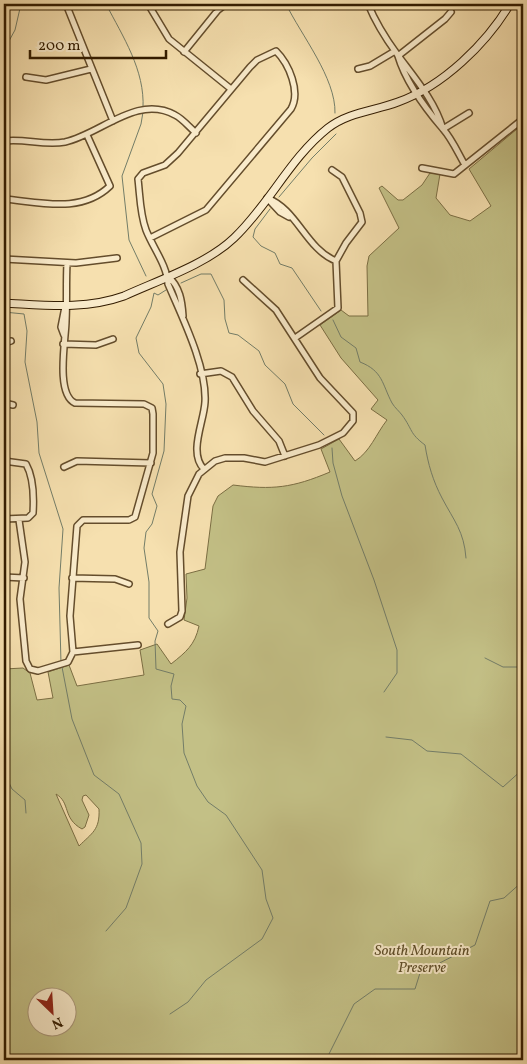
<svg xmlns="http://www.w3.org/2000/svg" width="527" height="1064" viewBox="0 0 527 1064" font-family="Vollkorn,serif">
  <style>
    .green { fill: #c3c086; stroke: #7b6e43; fill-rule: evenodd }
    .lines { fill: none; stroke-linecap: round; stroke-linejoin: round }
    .stream { stroke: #737d68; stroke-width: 1 }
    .street-casing { stroke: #644d2c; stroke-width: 8 }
    .secondary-casing { stroke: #331c00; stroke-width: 9 }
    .street { stroke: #f9ebcb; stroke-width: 5 }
    .secondary { stroke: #f9ebcb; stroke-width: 7 }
    .labels { text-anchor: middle; stroke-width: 4; stroke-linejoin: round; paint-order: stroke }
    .park-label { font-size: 15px; font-style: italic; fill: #5e4d28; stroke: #f9ebcb }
  </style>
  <rect width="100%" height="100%" fill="#f6e0af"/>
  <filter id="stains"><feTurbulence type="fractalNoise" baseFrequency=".004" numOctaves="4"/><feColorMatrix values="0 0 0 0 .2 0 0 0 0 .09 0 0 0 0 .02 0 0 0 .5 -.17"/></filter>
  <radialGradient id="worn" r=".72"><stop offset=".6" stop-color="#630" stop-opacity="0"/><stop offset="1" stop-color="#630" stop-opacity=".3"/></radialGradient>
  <path class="green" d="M523 124V1060H4V669L23 668 30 673 37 700 53 698 48 672 69 665 77 686 144 675 140 650 157 644 171 664C186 652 195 645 199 626L184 620 187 598 186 574 205 569 213 506 218 496 233 485C273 490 292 488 330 472L321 449 339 439 355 461C370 452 376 434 387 420L371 409 378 400 341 358 320 325 341 310 349 316H368L367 266 369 256 399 228 379 188 382 186 398 200H403L422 185 430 173 440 174 436 198 450 215 470 221 491 206 469 169ZM56 794C71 803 62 818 82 829L85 827 89 815 82 800 83 796 86 795 99 809C100 830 92 833 79 846ZM38 996H68V1026H38Z"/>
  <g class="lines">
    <path class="stream" d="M106 4C123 37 145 70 143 108
      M286 4C301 35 336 78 335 113
      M4 50 15 30 21 4
      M143 112 141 124 122 176 129 240 146 276
      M279 197 312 158 336 134
      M270 209 255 229 253 237 261 246 275 253 280 264 292 268 321 311
      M181 283 201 274H211L224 300 225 319 229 333 238 335 259 351 265 365 285 384 293 404 324 435
      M166 290 158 295 154 293 151 307 136 338 139 353 163 384 166 404 164 451 152 494 157 506 152 524 146 532 144 548 149 582V618L158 631 155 641 156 669 174 674 171 686 172 699 180 700 186 706 182 724 184 753 197 786 208 802 226 815 262 870 266 899 273 918 262 939 206 980 188 1002 170 1014
      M4 312 24 314 27 331 25 362 37 422 39 453 63 529 59 588 61 663
      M333 320 341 337 356 348 360 362C383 371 382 384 392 403 395 408 399 411 402 415 413 430 409 433 425 445 428 464 433 481 442 498 454 521 464 531 466 558
      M332 448 333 463 342 496 374 580 397 650V673L384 692
      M485 658 503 667H523
      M62 667 72 719 94 775 119 794 141 843 142 864 126 908 106 931
      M386 737 412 740 427 751 461 754 503 787 523 769
      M4 773 12 789 25 800 26 813
      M4 1047 7 1052 5 1060
      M326 1060 354 1004 375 989H415L420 973 475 945 490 901 504 898 523 881"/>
    <defs>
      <path id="street" d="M66 4 113 121
        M148 4 169 39 231 89
        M213 4 218 10
        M368 4C375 21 386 39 397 54 414 77 435 101 443 129
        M184 52 218 10 226 4
        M398 56C406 83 425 108 443 129 452 139 458 153 465 165
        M398 56 445 19 451 12
        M358 69 370 66 395 51
        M26 77 46 80 91 69
        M443 129 469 113
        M4 141C24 138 44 146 65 142 101 134 137 94 175 115 183 119 189 127 196 133
        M422 168 454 174 523 119
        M267 198C297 209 306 249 336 261
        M267 198 280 212 289 217
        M4 199C40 202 81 214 110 186L87 135
        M150 238 206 210 291 109C301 92 289 64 276 51L257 60 250 67 178 153 165 165 143 173 138 179C140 196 140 214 146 230 153 248 167 265 168 284 182 317 207 367 205 402 204 422 188 453 204 469
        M4 259 76 263 117 258
        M67 263C66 283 67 302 66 321 66 338 55 394 75 403L144 404 152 408 153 414V453L135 517 129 520H83L77 526 70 616 73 652
        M168 276C180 287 182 301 183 316
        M64 335 61 327 65 307
        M295 338 338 308 336 261 346 243 362 222 360 213 342 177 332 170
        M4 343 11 341
        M63 344 96 345 113 339
        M200 374 221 371 232 377 253 411 279 441 285 456
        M4 403 13 405
        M4 461 26 464C34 478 34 497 33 513L28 518 4 519
        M64 467 77 461 151 463
        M19 520 25 562 20 599 26 661 30 669 38 671 68 662 73 652 138 645
        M4 577 24 578
        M72 578 115 579 129 584
        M168 624 180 617 182 611 180 552 188 496 199 474 215 461 225 458H244L265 462 319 445 343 433 353 421V413L320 378 276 310 243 280"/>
      <path id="secondary" d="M4 303C45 305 85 310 124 296 159 280 207 264 234 238 269 205 290 158 328 128 349 112 374 111 398 102 443 86 486 44 510 4"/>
    </defs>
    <use href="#street" class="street-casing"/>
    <use href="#secondary" class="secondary-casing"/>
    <use href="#street" class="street"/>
    <use href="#secondary" class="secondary"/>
  </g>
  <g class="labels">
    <g class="park-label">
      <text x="422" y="955">South Mountain<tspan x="422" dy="17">Preserve</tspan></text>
    </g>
  </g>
  <rect width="527" height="1064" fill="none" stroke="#f6e0af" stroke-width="20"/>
  <rect x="5" y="5" width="517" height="1054" fill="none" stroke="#331c00" stroke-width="2.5"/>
  <rect x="10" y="10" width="507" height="1044" fill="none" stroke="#331c00"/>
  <g transform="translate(52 1012) rotate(155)"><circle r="24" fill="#f9ebcb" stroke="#aa987a"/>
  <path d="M0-4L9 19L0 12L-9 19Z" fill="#8f2418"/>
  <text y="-8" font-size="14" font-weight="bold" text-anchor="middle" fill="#331c00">N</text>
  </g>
  <path d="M30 50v8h136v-8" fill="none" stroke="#331c00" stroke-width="2.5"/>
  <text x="38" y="50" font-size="15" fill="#331c00" stroke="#f9ebcb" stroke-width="4" paint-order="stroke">200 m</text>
  <rect width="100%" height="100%" filter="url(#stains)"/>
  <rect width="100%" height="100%" fill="url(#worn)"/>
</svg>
